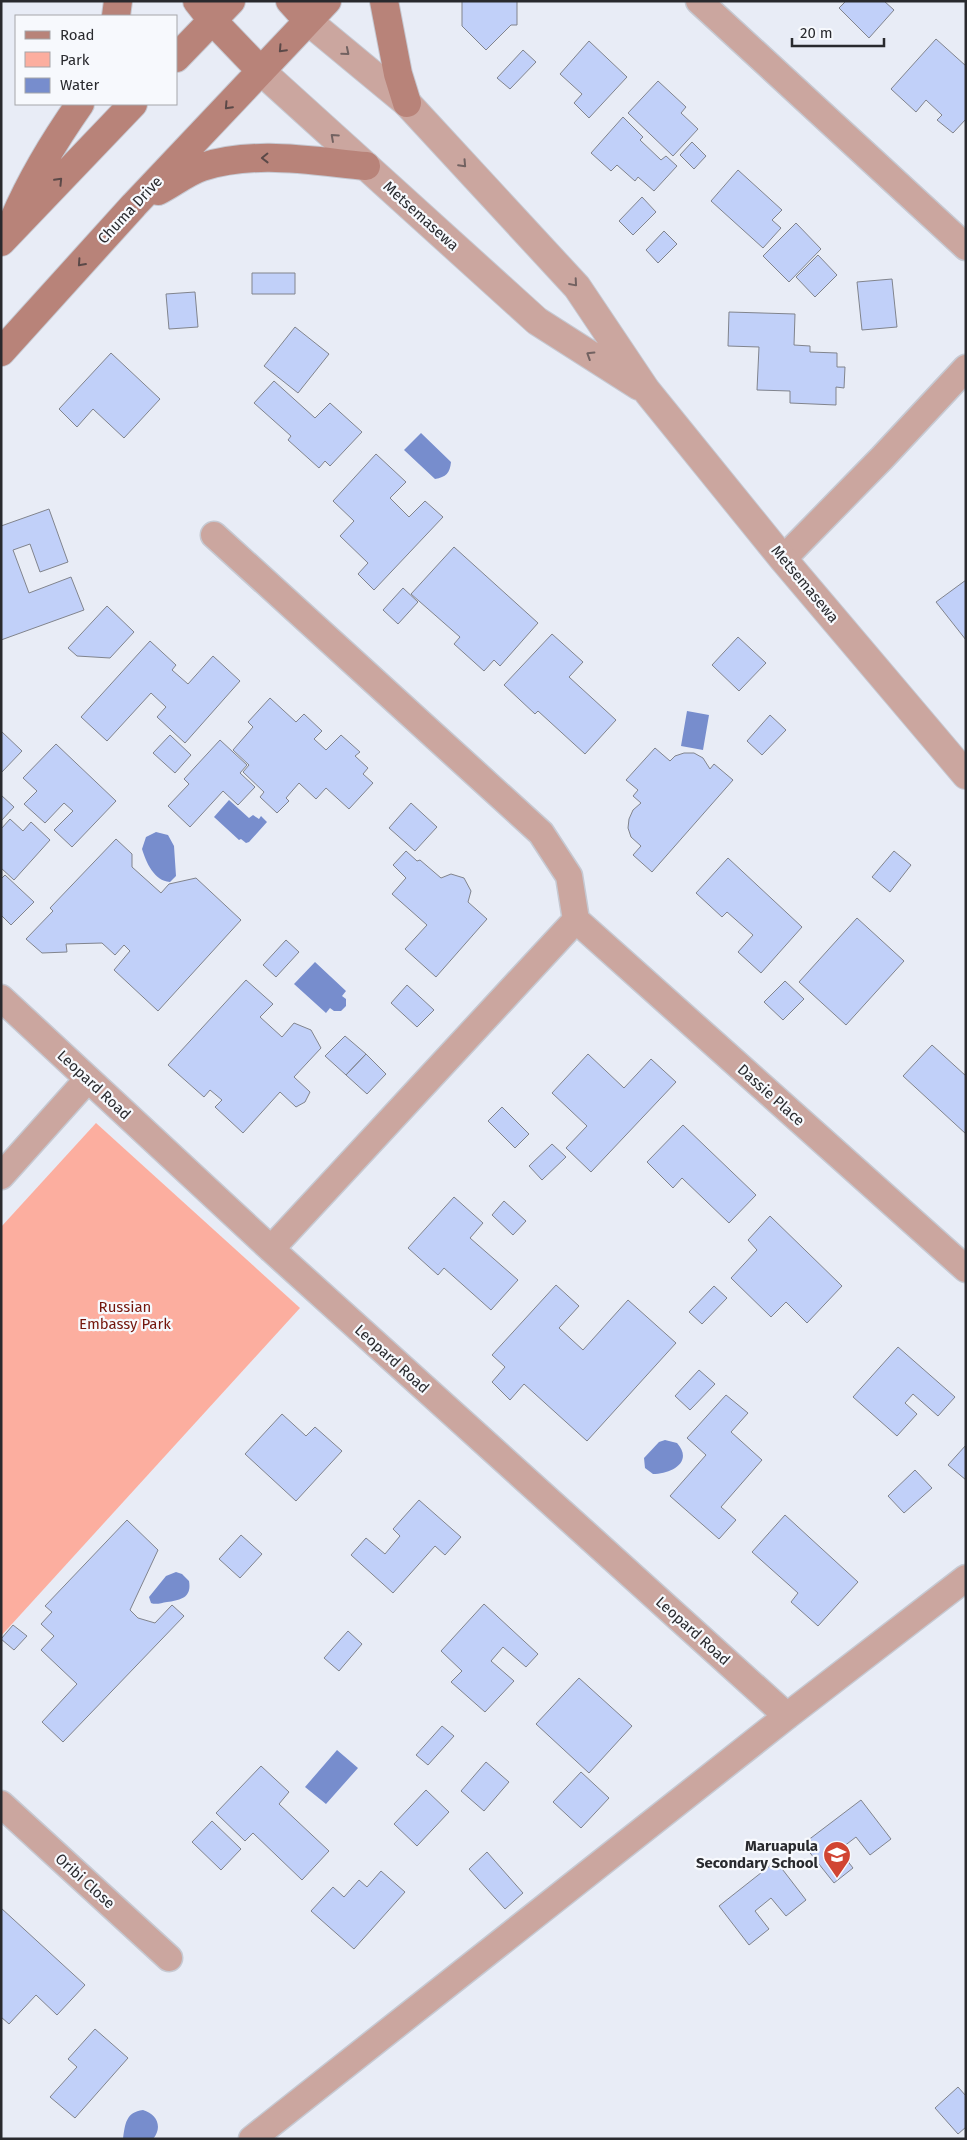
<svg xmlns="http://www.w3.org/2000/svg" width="967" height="2140" viewBox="0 0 967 2140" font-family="'Fira Sans',sans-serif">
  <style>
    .green { fill: #fcae9f }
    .water { fill: #778dcd }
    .building { fill: #c1d0f9; stroke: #81848d }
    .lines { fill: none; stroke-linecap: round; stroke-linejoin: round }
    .minor-casing { stroke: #c6c9d2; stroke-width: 29 }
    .tertiary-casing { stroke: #c6c9d2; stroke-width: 30 }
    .secondary-casing { stroke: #c6c9d2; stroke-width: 30 }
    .minor { stroke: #cba69f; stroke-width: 26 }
    .tertiary { stroke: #cba69f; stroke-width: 28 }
    .secondary { stroke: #b88379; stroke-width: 28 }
    .oneway { stroke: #5b4948 }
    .oneway2 { stroke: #726261 }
    .labels { text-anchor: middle; stroke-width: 4.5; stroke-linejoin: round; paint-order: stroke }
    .street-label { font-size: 15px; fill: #292a2e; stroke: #f7f9fd }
    .park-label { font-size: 15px; fill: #74160c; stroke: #f7f9fd }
    .poi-label { font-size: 15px; font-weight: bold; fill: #292a2e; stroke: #f7f9fd; text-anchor: end }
  </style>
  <rect width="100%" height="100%" fill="#e8ecf6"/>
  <path class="green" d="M96 1123 300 1308 1 1636V1227Z"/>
  <path class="water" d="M421 433 451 462C450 473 446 477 435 479L404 450Z
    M687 711 709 715 703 750 681 746Z
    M229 800 249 818 253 815 259 819 261 816 267 822 249 842 246 843 241 839 239 840 214 817Z
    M156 832 168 835 174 846 176 876 170 882C154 881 146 862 142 849L146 837Z
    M315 962 346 991 342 996 346 999V1006L341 1011H334L330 1008 326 1013 294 984Z
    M665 1440 677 1443C694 1462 671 1474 653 1474L645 1468 644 1458 659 1442Z
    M176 1572 182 1574 189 1581C192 1598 180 1600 167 1602 161 1603 156 1605 151 1603L149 1597 166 1576Z
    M337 1750 358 1768 326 1804 305 1787Z
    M143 2110C157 2114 163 2127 153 2139H123C125 2124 126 2112 143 2110Z"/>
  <path class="building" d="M462 1H517V25H511L486 50 462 26Z
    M846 1H884L894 10 869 38 839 8Z
    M936 39 966 66V119L953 133 937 120 942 115 926 100 916 112 891 89Z
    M589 41 627 77 589 118 574 103 582 94 560 74Z
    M523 50 536 62 510 89 497 78Z
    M658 81 686 107 681 113 698 129 673 156 628 113Z
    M623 117 643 137 640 140 661 160 666 156 677 166 654 191 638 177 635 181 617 165 611 171 591 153Z
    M692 142 706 156 694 169 680 155Z
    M738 170 782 210 772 220 781 228 763 248 711 201Z
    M642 197 656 212 633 235 619 221Z
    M796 223 821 249 789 282 763 256Z
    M664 231 677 244 658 263 646 250Z
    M818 255 837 275 815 297 796 277Z
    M252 273H295V294H252Z
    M892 279 897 327 862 330 857 282Z
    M195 292 198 327 169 329 166 294Z
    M729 312 795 314 794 345 810 346V352L837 353V367H845L844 388 836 387V405L790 403V391L757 390 759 347 728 346Z
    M295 327 329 354 298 393 264 366Z
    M111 353 160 399 124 438 93 409 77 427 59 409Z
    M274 381 315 418 330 403 362 432 330 466 325 461 319 468 288 440 291 436 254 403Z
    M376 454 406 482 390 498 409 517 425 501 443 517 374 590 358 574 368 563 340 536 354 521 333 501Z
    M49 509 68 562 40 572 30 544 13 550 29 593 71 577 84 610 1 640V526Z
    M454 547 538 623 500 666 494 660 484 671 454 644 460 637 411 594Z
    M966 580V640L936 602Z
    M403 588 418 602 398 624 383 610Z
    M107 606 134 632 110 658 77 656 68 648Z
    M552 634 583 662 569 677 616 720 585 754 538 711 535 714 504 685Z
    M738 637 766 663 739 691 712 665Z
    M150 641 176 665 172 670 188 684 213 656 240 681 185 743 157 717 166 707 151 693 107 741 81 717Z
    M270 698 296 722 304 714 322 731 314 739 326 750 341 735 360 752 355 756 368 768 363 774 373 783 349 809 326 788 316 799 299 783 286 798 289 801 277 813 260 797 264 792 243 772 249 765 233 750 253 727 248 722Z
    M770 715 786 730 762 755 747 741Z
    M1 731 22 751 1 773Z
    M170 735 191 755 175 773 153 753Z
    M220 740 247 765 240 773 255 787 238 805 223 791 190 827 168 806 189 784 184 779Z
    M56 744 116 801 72 847 54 830 73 811 64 803 45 823 24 804 37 791 23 778Z
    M655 748 670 761 675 756 684 753H694L703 758 710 769 714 764 733 780 652 872 633 855 641 846 631 837 628 828 629 819 633 810 641 803 633 796 638 790 626 780Z
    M1 795 14 807 1 821Z
    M411 803 437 827 415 851 389 828Z
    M10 819 23 831 31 822 50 840 14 880 1 868V829Z
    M116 839 132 854V867L161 893 169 884 196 878 241 920 158 1011 114 970 130 951 124 945 115 955 102 943 66 944 67 952 42 953 26 939 53 911 50 908Z
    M406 851 417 861 420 860 441 878 451 874 464 878 471 891 468 902 487 919 436 977 405 949 427 925 392 894 406 878 393 865Z
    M894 851 911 865 890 892 872 877Z
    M728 858 802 927 761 973 738 952 753 935 727 912 722 917 696 893Z
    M5 875 34 902 11 925 1 915V879Z
    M857 918 904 961 846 1025 799 982Z
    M286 940 299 952 276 977 263 965Z
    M246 980 273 1004 260 1017 282 1037 294 1023 311 1030 321 1048 294 1077 310 1092 305 1102 296 1107 280 1092 243 1133 215 1107 222 1100 210 1090 204 1097 168 1065Z
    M785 981 804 999 783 1020 764 1002Z
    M407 985 434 1010 417 1027 391 1003Z
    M345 1036 366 1054 346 1075 325 1056Z
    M932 1045 966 1076V1134L903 1076Z
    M366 1054 386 1074 367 1094 346 1075Z
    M588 1054 624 1088 651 1059 676 1082 591 1172 566 1148 587 1126 552 1093Z
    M502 1107 529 1134 515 1148 488 1121Z
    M683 1125 756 1195 729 1223 682 1178 673 1188 647 1162Z
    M552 1144 566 1157 542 1180 529 1166Z
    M454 1197 483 1223 470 1238 518 1280 491 1310 444 1268 438 1275 408 1248Z
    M504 1201 526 1221 513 1235 492 1215Z
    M770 1216 842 1286 807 1323 786 1302 771 1317 731 1278 757 1250 748 1240Z
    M556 1285 579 1306 559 1328 583 1350 628 1300 676 1343 587 1441 524 1384 510 1400 492 1382 505 1367 492 1355Z
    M714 1286 727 1298 702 1324 689 1312Z
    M898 1347 955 1397 938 1416 913 1394 905 1403 917 1414 897 1436 853 1397Z
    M699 1370 715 1384 690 1410 675 1396Z
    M726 1395 748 1413 731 1432 762 1460 721 1507 736 1520 719 1539 670 1496 706 1455 687 1438Z
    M282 1414 306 1436 315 1427 342 1451 296 1501 245 1454Z
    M966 1445V1480L948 1465Z
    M915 1470 932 1488 904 1513 888 1496Z
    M419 1500 461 1537 445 1555 435 1546 393 1593 351 1555 366 1538 385 1554 400 1536 393 1529Z
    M785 1515 858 1582 818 1626 791 1602 798 1593 752 1552Z
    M127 1520 158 1550 130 1610 138 1618 155 1623 172 1605 184 1616 63 1742 42 1722 77 1684 41 1650 54 1636 41 1624 52 1612 45 1606Z
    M241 1535 262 1554 240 1578 219 1559Z
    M484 1604 538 1654 526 1667 503 1647 491 1661 514 1681 485 1712 451 1682 462 1671 441 1651Z
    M13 1625 27 1636 14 1650 1 1639Z
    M348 1631 362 1644 339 1671 324 1658Z
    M579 1678 632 1726 589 1773 536 1724Z
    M442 1726 454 1736 428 1765 416 1755Z
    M486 1762 509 1782 484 1811 461 1791Z
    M261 1766 289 1792 279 1804 329 1851 302 1880 253 1833 245 1841 216 1813Z
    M581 1772 609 1798 581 1828 553 1802Z
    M426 1790 449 1812 417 1846 394 1824Z
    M861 1800 891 1839 870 1855 856 1837 839 1850 853 1868 834 1883 803 1844Z
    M212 1821 241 1849 221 1870 192 1842Z
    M487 1852 523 1893 505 1909 469 1869Z
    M776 1861 806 1900 786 1916 771 1898 755 1911 769 1929 749 1945 719 1906Z
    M381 1871 405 1892 354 1949 311 1911 333 1887 344 1897 359 1880 367 1887Z
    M1 1908 85 1985 57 2015 36 1995 9 2024 1 2017Z
    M95 2029 128 2058 75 2118 50 2097 77 2067 68 2059Z
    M958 2087 966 2096V2127L958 2134 935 2108Z"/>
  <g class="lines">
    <defs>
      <path id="minor" d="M699 1 966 247
        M214 535 541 833 569 876 576 920
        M783 559 882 458 966 368
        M576 920 966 1269
        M1 998 271 1249 787 1716
        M1 1176 88 1079
        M271 1249 576 920
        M1 1804 169 1958
        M252 2139 787 1716 966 1578"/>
      <path id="tertiary" d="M308 21 407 103 577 287 646 390 783 559 966 775
        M261 71 537 321 639 386"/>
      <path id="secondary" d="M197 1 212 20 261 71
        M290 1 308 21
        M384 1 398 74 407 103
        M116 16 118 1
        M176 58 231 1
        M158 191C172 184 187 172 202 167 255 150 312 161 366 166
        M14 219C32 177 54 141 80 104
        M1 242 133 104
        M1 352 134 205 327 1"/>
    </defs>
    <use href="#minor" class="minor-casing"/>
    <use href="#tertiary" class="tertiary-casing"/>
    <use href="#secondary" class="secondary-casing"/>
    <use href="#minor" class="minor"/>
    <use href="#tertiary" class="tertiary"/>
    <use href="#secondary" class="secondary"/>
  </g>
  <defs><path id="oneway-chevron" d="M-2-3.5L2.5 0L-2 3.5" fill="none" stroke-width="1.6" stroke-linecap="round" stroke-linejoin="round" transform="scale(1.25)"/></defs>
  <g class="oneway">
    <use href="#oneway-chevron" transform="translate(282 49) rotate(133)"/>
    <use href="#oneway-chevron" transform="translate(228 106) rotate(133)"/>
    <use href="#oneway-chevron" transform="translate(265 158) rotate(179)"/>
    <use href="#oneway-chevron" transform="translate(59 181) rotate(-46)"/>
    <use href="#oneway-chevron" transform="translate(81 263) rotate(132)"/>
  </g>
  <g class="oneway2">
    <use href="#oneway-chevron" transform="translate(346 52) rotate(40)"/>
    <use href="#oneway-chevron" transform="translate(334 137) rotate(-138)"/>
    <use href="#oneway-chevron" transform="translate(463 164) rotate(47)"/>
    <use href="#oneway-chevron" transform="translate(574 283) rotate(49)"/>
    <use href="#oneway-chevron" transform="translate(590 355) rotate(-148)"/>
  </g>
  <defs>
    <symbol id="school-pin" viewBox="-11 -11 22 30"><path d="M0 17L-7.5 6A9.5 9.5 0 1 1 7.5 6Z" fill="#d14533" stroke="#f7f9fd"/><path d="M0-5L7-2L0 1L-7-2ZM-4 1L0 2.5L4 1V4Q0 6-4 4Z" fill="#fff"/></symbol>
  </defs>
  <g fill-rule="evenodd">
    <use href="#school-pin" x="821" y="1839" width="32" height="43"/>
  </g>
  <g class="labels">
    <g class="street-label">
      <text transform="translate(130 210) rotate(-47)" y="5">Chuma Drive</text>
      <text transform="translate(421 216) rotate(42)" y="5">Metsemasewa</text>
      <text transform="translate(805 584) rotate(50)" y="5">Metsemasewa</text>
      <text transform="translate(94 1085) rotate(43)" y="5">Leopard Road</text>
      <text transform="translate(771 1095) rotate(42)" y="5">Dassie Place</text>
      <text transform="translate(392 1359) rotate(42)" y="5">Leopard Road</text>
      <text transform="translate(693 1631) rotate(42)" y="5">Leopard Road</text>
      <text transform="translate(85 1881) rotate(42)" y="5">Oribi Close</text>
    </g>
    <g class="park-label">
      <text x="125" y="1312">Russian<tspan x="125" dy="17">Embassy Park</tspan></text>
    </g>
    <g class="poi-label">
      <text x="818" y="1851">Maruapula<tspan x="818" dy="17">Secondary School</tspan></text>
    </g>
  </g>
  <rect width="967" height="2140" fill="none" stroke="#292a2e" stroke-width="5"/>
  <rect x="15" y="15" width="162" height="90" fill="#f7f9fd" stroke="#a5a6aa"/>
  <rect x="25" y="31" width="25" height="8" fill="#b88379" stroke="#a5a6aa"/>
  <text x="60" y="40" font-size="15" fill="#292a2e">Road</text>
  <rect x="25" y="52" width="25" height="15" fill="#fcae9f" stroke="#a5a6aa"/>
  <text x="60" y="65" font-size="15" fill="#292a2e">Park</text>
  <rect x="25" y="78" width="25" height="15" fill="#778dcd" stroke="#a5a6aa"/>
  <text x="60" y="90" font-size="15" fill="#292a2e">Water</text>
  <path d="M792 38v8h92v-8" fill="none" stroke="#292a2e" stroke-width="2.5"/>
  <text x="800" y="38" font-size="15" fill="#292a2e" stroke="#f7f9fd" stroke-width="4" paint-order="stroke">20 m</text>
</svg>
